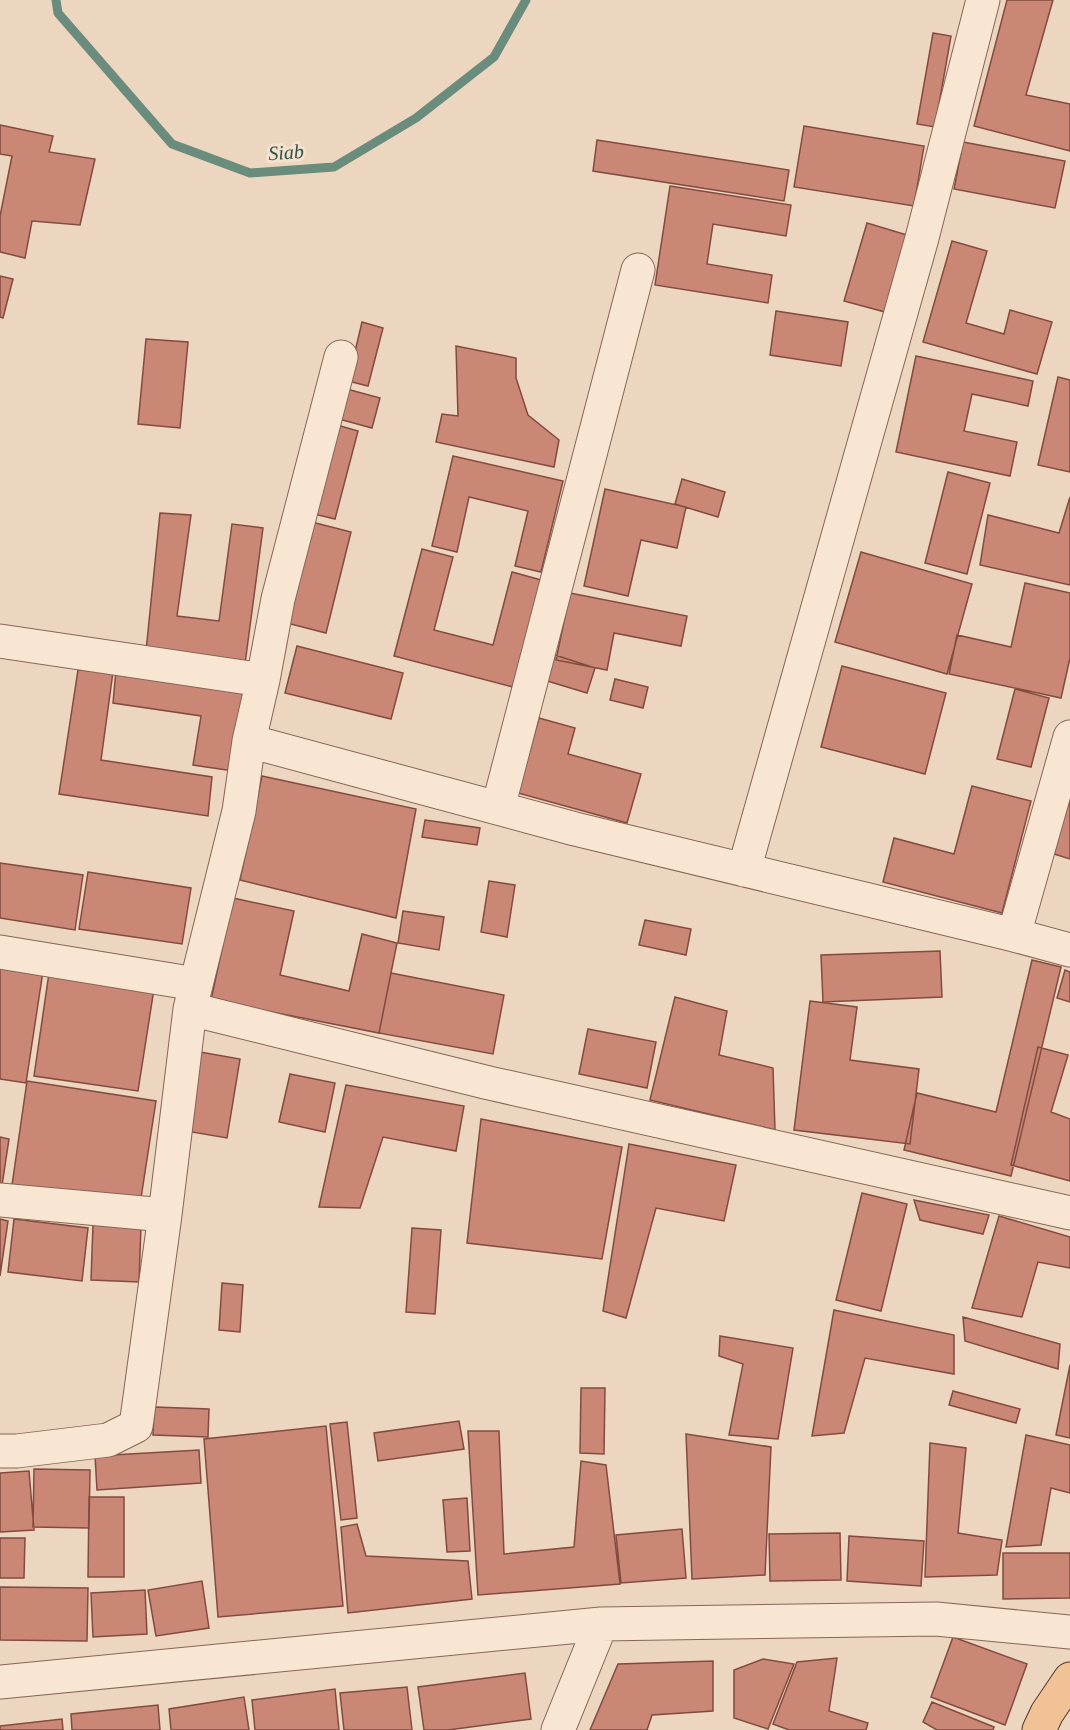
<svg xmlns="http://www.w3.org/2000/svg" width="1070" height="1730" viewBox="0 0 1070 1730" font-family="Georgia,serif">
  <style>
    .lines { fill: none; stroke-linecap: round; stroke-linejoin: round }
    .stream { stroke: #6a8c7c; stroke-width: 9 }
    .building { fill: #ca8775; stroke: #834b3e; stroke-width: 1.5 }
    .minor-casing { stroke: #856658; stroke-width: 35 }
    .major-casing { stroke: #52362c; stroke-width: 35 }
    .minor { stroke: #f8e5d2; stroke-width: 33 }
    .major { stroke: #f0c296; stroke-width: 33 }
    .labels { text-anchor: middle; stroke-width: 6; stroke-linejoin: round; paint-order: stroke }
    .water-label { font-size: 20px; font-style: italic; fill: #2b5449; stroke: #f4e1ce }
  </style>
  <rect width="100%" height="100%" fill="#edd6bf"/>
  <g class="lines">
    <path class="stream" d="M56 0 58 13 172 144 250 173 334 167 416 118 494 57 526 0"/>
  </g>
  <path class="building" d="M1007 0H1053L1026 95 1070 104V151L974 126Z
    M933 33 951 36 935 127 917 124Z
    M0 125 53 136 49 152 95 159 80 225 32 221 25 258 0 252V216L12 156 0 154Z
    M804 126 924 146 914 206 794 187Z
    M597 140 789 170 784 201 593 171Z
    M963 142 1065 161 1055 208 954 189Z
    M670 186 791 205 786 236 713 224 707 264 772 275 768 303 655 285Z
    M867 223 907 235 885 312 844 301Z
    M952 241 987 251 966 323 1004 334 1010 310 1052 322 1037 374 923 342Z
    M0 276 13 279 3 318 0 317Z
    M776 311 848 322 841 366 770 355Z
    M362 322 383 328 368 386 348 381Z
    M146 339 188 342 180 428 138 424Z
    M456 346 516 358V378L528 415 559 440 554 467 436 442 442 414 458 416Z
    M916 356 1033 381 1028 406 972 394 964 431 1017 442 1010 476 896 452Z
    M1058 377 1070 380V472L1038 465Z
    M343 388 380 398 372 428 335 418Z
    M337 425 358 431 335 519 314 514Z
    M453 456 563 481 541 572 515 566 528 511 469 497 457 552 432 546Z
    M948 472 990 483 967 574 925 563Z
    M682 479 725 492 718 517 675 504Z
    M605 489 686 507 677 548 641 540 628 596 584 586Z
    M1070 497V585L980 565 988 515 1059 533Z
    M160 513 191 515 177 616 219 621 232 524 263 528 245 664 146 651Z
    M304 520 351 532 326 633 279 621Z
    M422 549 453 557 434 630 493 645 512 572 545 581 517 688 394 656Z
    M861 552 972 584 947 674 835 642Z
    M1025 583 1070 593V658L1061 698 949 674 957 635 1011 647Z
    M570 593 687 616 681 646 614 633 607 670 556 660Z
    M297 646 403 673 391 719 285 693Z
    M552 654 595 668 587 693 544 680Z
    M842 666 946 693 925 774 821 747Z
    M78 670 113 672 101 760 212 777 208 816 59 794Z
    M116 670 245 689 233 771 193 765 201 716 113 703Z
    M615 679 648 687 643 708 610 700Z
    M1015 689 1049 698 1031 767 997 759Z
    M539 718 575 728 568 754 641 774 627 823 518 793Z
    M262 776 416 809 396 918 240 880Z
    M972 786 1031 801 1002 913 883 882 894 838 954 854Z
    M1068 802 1070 803V859L1054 854Z
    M425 820 480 828 477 845 422 837Z
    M0 863 83 875 75 930 0 918Z
    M88 872 191 888 182 944 79 929Z
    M489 881 515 885 507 937 481 932Z
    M233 898 294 911 280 975 349 991 362 934 397 943 379 1033 211 1000Z
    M403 911 444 917 439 950 398 943Z
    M645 920 691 929 686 955 639 945Z
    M940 951 942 997 823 1002 821 955Z
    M1032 960 1061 967 1011 1176 904 1150 917 1093 996 1112Z
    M0 964 43 971 26 1083 0 1079Z
    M1065 970 1070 972V1002L1057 998Z
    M49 973 154 989 138 1091 34 1076Z
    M391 973 504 995 493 1054 379 1033Z
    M675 997 727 1011 719 1055 773 1068 775 1130 650 1100Z
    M810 1001 857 1007 850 1060 919 1069 910 1144 794 1130Z
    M588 1029 656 1042 647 1088 579 1074Z
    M1038 1047 1068 1055 1051 1112 1070 1119V1181L1011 1165Z
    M200 1052 240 1059 227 1138 186 1131Z
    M290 1074 335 1083 325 1132 279 1122Z
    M27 1081 156 1101 139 1211 11 1192Z
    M346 1085 464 1106 456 1151 383 1137 360 1208 319 1207Z
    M481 1119 622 1147 602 1259 467 1243Z
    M0 1137 9 1139 1 1192H0Z
    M629 1144 736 1165 724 1221 656 1208 626 1318 603 1311Z
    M862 1193 907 1204 881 1311 836 1300Z
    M914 1200 989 1215 983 1234 920 1220Z
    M999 1216 1070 1237V1268L1038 1262 1022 1317 972 1308Z
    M0 1219 8 1221 0 1276Z
    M14 1219 88 1228 82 1281 8 1272Z
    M93 1225 141 1226 139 1282 91 1280Z
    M412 1228 441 1230 435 1314 406 1312Z
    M222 1283 243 1285 240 1332 219 1330Z
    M834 1310 954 1335V1374L865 1358 844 1433 812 1436Z
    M963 1317 1060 1344 1058 1369 965 1341Z
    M720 1336 793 1348 778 1439 729 1435 743 1364 719 1356Z
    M1070 1365V1438L1056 1435Z
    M581 1388H605L604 1454 580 1453Z
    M953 1391 1020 1409 1016 1423 949 1405Z
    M154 1407 209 1409 208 1437 153 1435Z
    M459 1421 464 1449 378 1461 374 1433Z
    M347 1422 357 1518 341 1520 330 1424Z
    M326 1426 343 1606 218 1617 204 1439Z
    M468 1431H499L504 1554 574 1547 581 1461 606 1465 620 1584 478 1595Z
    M686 1434 771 1447 765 1575 692 1579Z
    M1026 1435 1070 1445V1493L1051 1488 1041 1545 1006 1547Z
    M930 1443 966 1448 958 1533 1002 1540 997 1575 925 1577Z
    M199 1450 201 1483 97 1490 95 1456Z
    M34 1469 90 1470 89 1528 33 1527Z
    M29 1471 34 1530 0 1532V1473Z
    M89 1497H124V1577H88Z
    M467 1498 470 1551 447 1552 443 1500Z
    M357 1524 366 1556 468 1561 472 1599 348 1613 341 1527Z
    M682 1529 686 1578 621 1583 616 1535Z
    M840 1533 841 1580 770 1581 769 1534Z
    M849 1536 924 1541 921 1586 847 1581Z
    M0 1538H25L24 1578H0Z
    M1003 1553H1070V1598L1003 1599Z
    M202 1581 209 1628 156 1636 148 1590Z
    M0 1587 88 1588 87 1641 0 1640Z
    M145 1590 147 1634 93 1637 91 1593Z
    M953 1637 1027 1664 1005 1725 931 1697Z
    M837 1658 829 1711 868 1723 866 1730H789L773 1724 797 1662Z
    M763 1659 794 1664 768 1729 734 1718V1670Z
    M713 1661V1711L652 1715 647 1730H590L618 1664Z
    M525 1673 531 1719 448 1730H424L418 1687Z
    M407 1687 412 1730H344L340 1693Z
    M335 1689 339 1730H255L252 1700Z
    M244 1697 249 1730H171L169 1709Z
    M932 1702 994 1727 993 1730H937L923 1722Z
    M158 1705 160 1730H72L71 1714Z
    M62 1719 63 1730H0V1726Z"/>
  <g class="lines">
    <defs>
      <path id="minor" d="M0 641 263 680
        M249 741 575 829 1014 935 1070 950
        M498 808 638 270
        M744 870 922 238 983 0
        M1014 935 1070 737
        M0 952 196 984
        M190 1009 489 1083 1070 1213
        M0 1200 165 1215
        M0 1451H17L108 1440 136 1426 165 1215 190 1009 239 811 249 741 263 680 278 599 341 357
        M0 1682 601 1624 936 1619 1070 1632
        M558 1730 601 1624"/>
      <path id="major" d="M1039 1730 1047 1713 1070 1679"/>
    </defs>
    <use href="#minor" class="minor-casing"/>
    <use href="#major" class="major-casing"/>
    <use href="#minor" class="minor"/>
    <use href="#major" class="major"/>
  </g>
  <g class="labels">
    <g class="water-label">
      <text transform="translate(286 152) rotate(-4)" y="7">Siab</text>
    </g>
  </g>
</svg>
